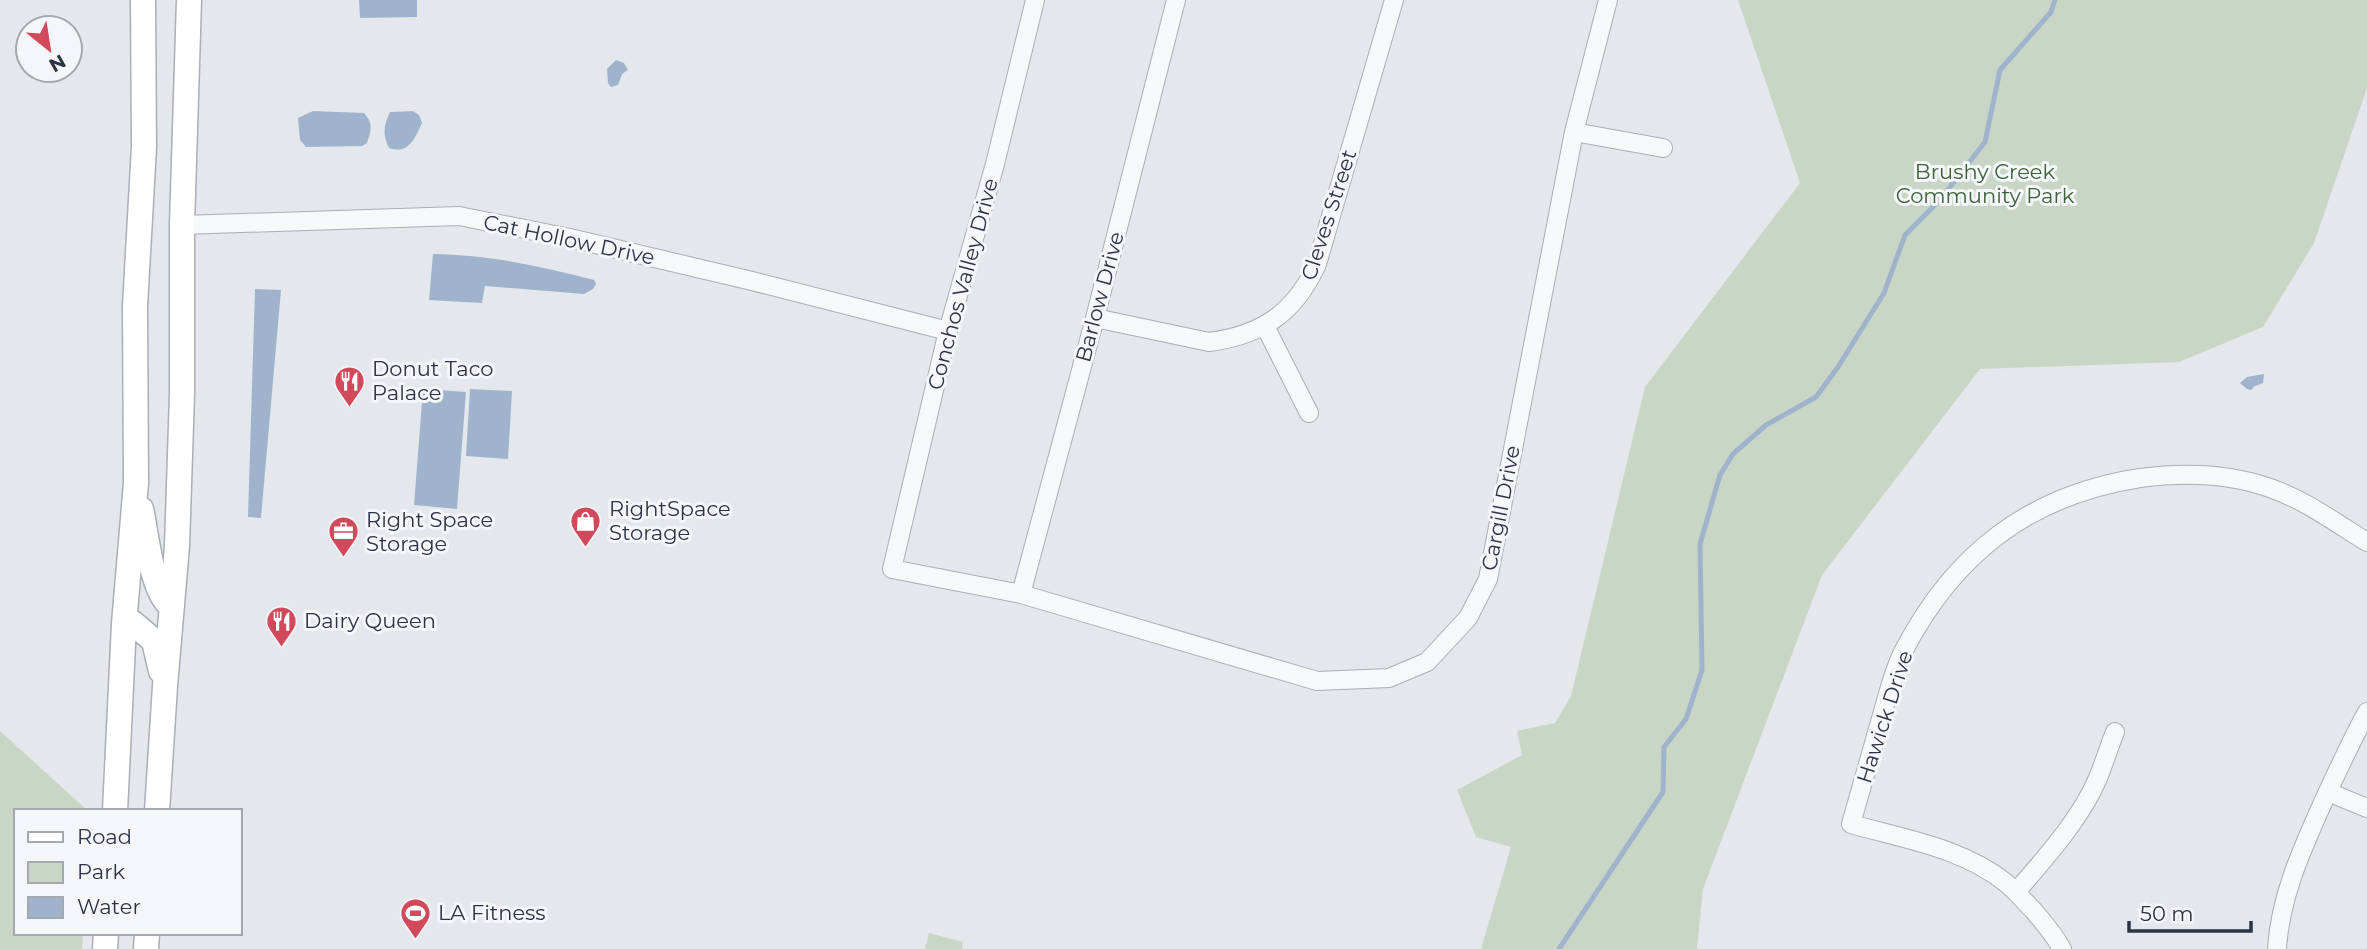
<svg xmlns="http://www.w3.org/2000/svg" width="2367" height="949" viewBox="0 0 2367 949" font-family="Montserrat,sans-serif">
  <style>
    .green { fill: #c9d6c5 }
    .water { fill: #9fb4cc }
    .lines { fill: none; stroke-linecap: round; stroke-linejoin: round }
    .stream { stroke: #9fb4cc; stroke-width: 5 }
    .minor-casing { stroke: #a9aeb7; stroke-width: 20 }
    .secondary-casing { stroke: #a9aeb7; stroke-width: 27 }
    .minor { stroke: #f7f8fa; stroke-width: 18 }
    .secondary { stroke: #fff; stroke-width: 24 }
    .labels { text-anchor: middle; stroke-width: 6; stroke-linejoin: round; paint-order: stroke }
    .park-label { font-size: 21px; fill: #3f6138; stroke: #f4f6f9 }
    .street-label { font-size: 21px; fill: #2b3445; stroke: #f4f6f9 }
    .poi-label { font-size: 21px; fill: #2b3445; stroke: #f4f6f9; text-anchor: start }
  </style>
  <rect width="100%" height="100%" fill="#e4e7ec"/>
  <path class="green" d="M1738 0H2367V88L2314 243 2263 327 2179 362 1980 369 1822 575 1703 889 1697 949H1481L1511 847 1476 837 1457 790 1522 755 1517 731 1555 723 1571 696 1645 387 1800 183Z
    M0 731 88 811H16V933H83L82 949H0Z
    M929 933 963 942 962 949H925Z"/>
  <path class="water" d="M359 0H417V17L360 18Z
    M616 60 624 63 628 70 622 74 618 85 611 87 608 83 607 69Z
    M313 111 364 113C374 124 371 130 367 143L362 146 306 147 300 140 298 118Z
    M413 111 419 115 422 123C415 138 409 155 389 148 382 134 384 125 390 112Z
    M433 254C490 255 540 266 594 280L596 284 593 289 584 294 485 286 482 303 429 300Z
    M255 289 281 290 261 518 248 517Z
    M2264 374 2263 383 2255 386 2251 390 2247 389 2240 383 2247 377Z
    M423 389 466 392 457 509 414 505Z
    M470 389 512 391 508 459 466 456Z"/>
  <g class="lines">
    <path class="stream" d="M1559 949 1663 792 1664 747 1686 719 1702 670 1700 544 1720 475 1733 454 1766 425 1816 397 1838 367 1884 293 1905 235 1939 201 1985 142 2000 70 2051 12 2055 0"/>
    <defs>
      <path id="minor" d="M1035 0 995 164 948 331 892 569 1021 594 1317 681 1389 678 1427 662 1468 618 1488 579 1574 132 1608 0
        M1574 132 1663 148
        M182 225 459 216 570 238 752 281 948 331
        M1095 318 1209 342C1262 335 1295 313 1317 264L1394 0
        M1265 326 1309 413
        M1021 594 1095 318 1176 0
        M2328 792 2367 808
        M2016 892C2046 857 2080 820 2098 778 2104 763 2109 747 2115 732
        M2062 949C2054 934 2044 923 2033 910 2024 901 2016 891 2006 883 1963 848 1904 839 1851 824 1861 790 1870 756 1880 722 1887 699 1892 674 1903 652 1954 553 2030 495 2140 478 2185 472 2228 473 2270 488 2305 500 2336 523 2367 542
        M2277 949C2280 896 2303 847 2324 800 2338 770 2351 741 2367 712"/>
      <path id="secondary" d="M141 509C147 535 151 592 172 607
        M124 624 133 623 154 641 161 671
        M115 811 124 624 136 483 135 306 144 147 143 0
        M157 811 165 686 177 546 182 394V225L189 0
        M105 949 106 933
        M146 949 147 933"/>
    </defs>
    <use href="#minor" class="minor-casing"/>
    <use href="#secondary" class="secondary-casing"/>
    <use href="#minor" class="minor"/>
    <use href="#secondary" class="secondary"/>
  </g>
  <defs>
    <symbol id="restaurant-pin" viewBox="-11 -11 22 30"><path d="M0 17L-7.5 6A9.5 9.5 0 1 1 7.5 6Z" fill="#d1495b" stroke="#f4f6f9"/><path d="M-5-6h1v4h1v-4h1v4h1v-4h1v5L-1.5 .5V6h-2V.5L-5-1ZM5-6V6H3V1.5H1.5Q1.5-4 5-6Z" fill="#fff"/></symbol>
    <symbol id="shop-pin" viewBox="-11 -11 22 30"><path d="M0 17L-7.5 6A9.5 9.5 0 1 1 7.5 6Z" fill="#d1495b" stroke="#f4f6f9"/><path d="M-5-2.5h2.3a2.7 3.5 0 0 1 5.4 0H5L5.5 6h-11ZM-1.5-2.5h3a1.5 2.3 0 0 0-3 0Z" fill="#fff"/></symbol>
    <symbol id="office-pin" viewBox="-11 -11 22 30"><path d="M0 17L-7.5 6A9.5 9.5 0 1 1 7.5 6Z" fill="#d1495b" stroke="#f4f6f9"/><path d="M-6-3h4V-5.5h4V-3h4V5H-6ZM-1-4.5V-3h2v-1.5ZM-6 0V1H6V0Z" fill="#fff"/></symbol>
    <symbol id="stadium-pin" viewBox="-11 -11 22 30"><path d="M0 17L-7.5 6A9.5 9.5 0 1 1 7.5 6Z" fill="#d1495b" stroke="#f4f6f9"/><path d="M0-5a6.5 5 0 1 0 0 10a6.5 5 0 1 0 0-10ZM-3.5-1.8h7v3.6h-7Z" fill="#fff"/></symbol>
  </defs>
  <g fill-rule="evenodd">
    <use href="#restaurant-pin" x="332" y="364" width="35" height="47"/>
    <use href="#shop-pin" x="568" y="504" width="35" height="47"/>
    <use href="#office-pin" x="326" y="514" width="35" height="47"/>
    <use href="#restaurant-pin" x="264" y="604" width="35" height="47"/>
    <use href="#stadium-pin" x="398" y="896" width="35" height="47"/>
  </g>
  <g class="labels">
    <g class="park-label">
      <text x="1985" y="179">Brushy Creek<tspan x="1985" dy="24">Community Park</tspan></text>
    </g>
    <g class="street-label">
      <text transform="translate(1329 215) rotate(-72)" y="7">Cleves Street</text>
      <text transform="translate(569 240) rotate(12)" y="7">Cat Hollow Drive</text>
      <text transform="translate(963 284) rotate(-75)" y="7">Conchos Valley Drive</text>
      <text transform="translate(1100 297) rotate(-75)" y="7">Barlow Drive</text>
      <text transform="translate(1501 508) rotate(-79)" y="7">Cargill Drive</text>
      <text transform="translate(1885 717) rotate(-72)" y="7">Hawick Drive</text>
    </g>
    <g class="poi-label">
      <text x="372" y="376">Donut Taco<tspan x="372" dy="24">Palace</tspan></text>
      <text x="609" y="516">RightSpace<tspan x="609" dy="24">Storage</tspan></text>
      <text x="366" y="527">Right Space<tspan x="366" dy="24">Storage</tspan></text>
      <text x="304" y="628">Dairy Queen</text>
      <text x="438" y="920">LA Fitness</text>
    </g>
  </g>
  <rect x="14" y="809" width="228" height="126" fill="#f4f6f9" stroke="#a4a8b1" stroke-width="2"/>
  <rect x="28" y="832" width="35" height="10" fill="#ffffff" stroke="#a4a8b1" stroke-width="2"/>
  <text x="77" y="844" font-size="21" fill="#2b3445">Road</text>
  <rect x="28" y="862" width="35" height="21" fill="#c9d6c5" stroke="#a4a8b1" stroke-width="2"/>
  <text x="77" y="879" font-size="21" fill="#2b3445">Park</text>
  <rect x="28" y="897" width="35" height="21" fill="#9fb4cc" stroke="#a4a8b1" stroke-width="2"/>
  <text x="77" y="914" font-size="21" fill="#2b3445">Water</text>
  <g transform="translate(49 49) rotate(150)"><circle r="33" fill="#f4f6f9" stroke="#a4a8b1" stroke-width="2"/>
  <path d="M0-5L12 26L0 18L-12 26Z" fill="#d1495b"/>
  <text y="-10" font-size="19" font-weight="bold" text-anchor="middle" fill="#2b3445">N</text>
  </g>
  <path d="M2129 921v10h122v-10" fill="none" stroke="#2b3445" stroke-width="3.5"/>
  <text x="2140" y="921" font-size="21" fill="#2b3445" stroke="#f4f6f9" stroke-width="5" paint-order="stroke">50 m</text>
</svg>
